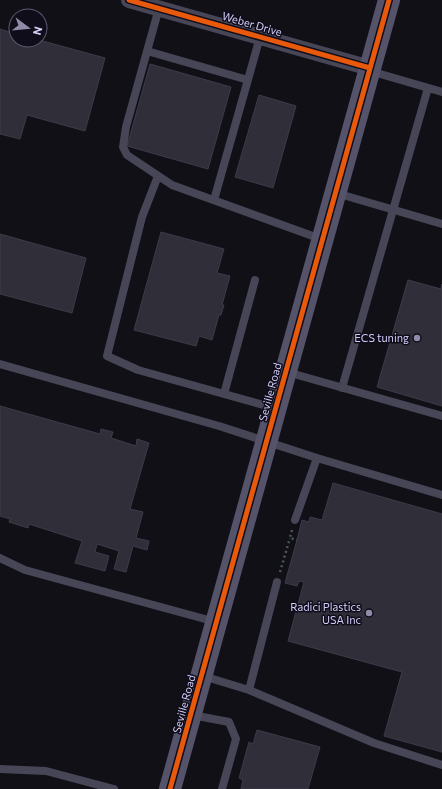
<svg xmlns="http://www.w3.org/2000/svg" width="442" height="789" viewBox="0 0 442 789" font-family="Commissioner,sans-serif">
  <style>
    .building { fill: #2f2e39; stroke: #3e3b4a }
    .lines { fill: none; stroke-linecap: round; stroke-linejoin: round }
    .path { stroke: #4b565f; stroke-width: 2.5; stroke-dasharray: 2 3; stroke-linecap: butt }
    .lane { stroke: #474657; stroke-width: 8 }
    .street { stroke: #474657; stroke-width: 16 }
    .secondary { stroke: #545369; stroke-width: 22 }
    .cycleway-casing { stroke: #100d1a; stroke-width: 8 }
    .cycleway { stroke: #e8590c; stroke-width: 5 }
    .poi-dot { fill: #8f8ba9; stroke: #100d1a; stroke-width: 1.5 }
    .labels { text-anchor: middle; stroke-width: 3; stroke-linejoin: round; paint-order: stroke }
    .street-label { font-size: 11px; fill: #d3cdf8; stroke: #100d1a }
    .poi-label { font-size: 11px; fill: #d3cdf8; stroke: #100d1a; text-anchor: end }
  </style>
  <rect width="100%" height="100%" fill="#111017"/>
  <path class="building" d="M0 29 16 34V40H39L105 58 85 131 27 115 20 139 0 134Z
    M150 64 231 87 208 169 127 146Z
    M259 95 296 106 273 188 235 177Z
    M161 232 224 249 217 273 230 276 222 305H224L221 315H219L212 340 199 336 196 346 134 330Z
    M0 234 86 258 72 313 0 294Z
    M408 280 441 289 442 284V406L377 387Z
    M0 406 100 434 101 429 113 432 111 438 136 446 137 439 149 443 130 509 143 512 136 538 149 541 147 550 133 546 126 572 114 569 119 551 97 544 95 552 109 556 105 571 75 563 82 541 29 524 28 528 9 522 10 519 0 516Z
    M333 483 442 514V752L384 736 402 672 288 641 304 582 299 581 297 586 285 583 297 540 302 520 309 522 310 517 322 520Z
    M257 730 320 747 308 789H241L243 780 239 778 249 742 253 744Z"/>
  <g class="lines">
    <path class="path" d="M292 530 290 538 297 540
      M280 572 290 538"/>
    <path class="lane" d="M159 8 126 127 123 147 127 155 172 185 321 239
      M147 51 248 80
      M370 71 442 92
      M158 176 142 217 107 356 138 370 274 408
      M336 193 442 224
      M214 200 260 37
      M0 364 219 426 317 458 295 520
      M287 372 442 416
      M342 388 428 88
      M224 394 255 280
      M317 458 442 495
      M0 558 25 570 216 622
      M203 676 249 690 277 582
      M249 690 374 743 442 765
      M192 715 229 722 236 739 222 789
      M0 769 46 771 114 789"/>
    <path class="street" d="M129 0 370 68"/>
    <path class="secondary" d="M170 789 389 0"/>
    <defs>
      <path id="cycleway" d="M129 0 370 68
        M170 789 389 0"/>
    </defs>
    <use href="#cycleway" class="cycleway-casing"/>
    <use href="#cycleway" class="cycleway"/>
  </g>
  <g class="poi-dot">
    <circle cx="417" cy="338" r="4"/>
    <circle cx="369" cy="613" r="4"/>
  </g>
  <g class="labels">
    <g class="street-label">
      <text transform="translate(252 24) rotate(16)" y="4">Weber Drive</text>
      <text transform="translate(270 392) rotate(-75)" y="4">Seville Road</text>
      <text transform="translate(184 704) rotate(-75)" y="4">Seville Road</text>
    </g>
    <g class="poi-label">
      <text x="409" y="342">ECS tuning</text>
      <text x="361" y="611">Radici Plastics<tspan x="361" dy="13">USA Inc</tspan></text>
    </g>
  </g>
  <g transform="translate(28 28) rotate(106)"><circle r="19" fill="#100d1a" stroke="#5e5a73"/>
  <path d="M0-3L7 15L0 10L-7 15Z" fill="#8f8ba9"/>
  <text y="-6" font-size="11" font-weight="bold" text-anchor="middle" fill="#d3cdf8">N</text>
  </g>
</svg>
